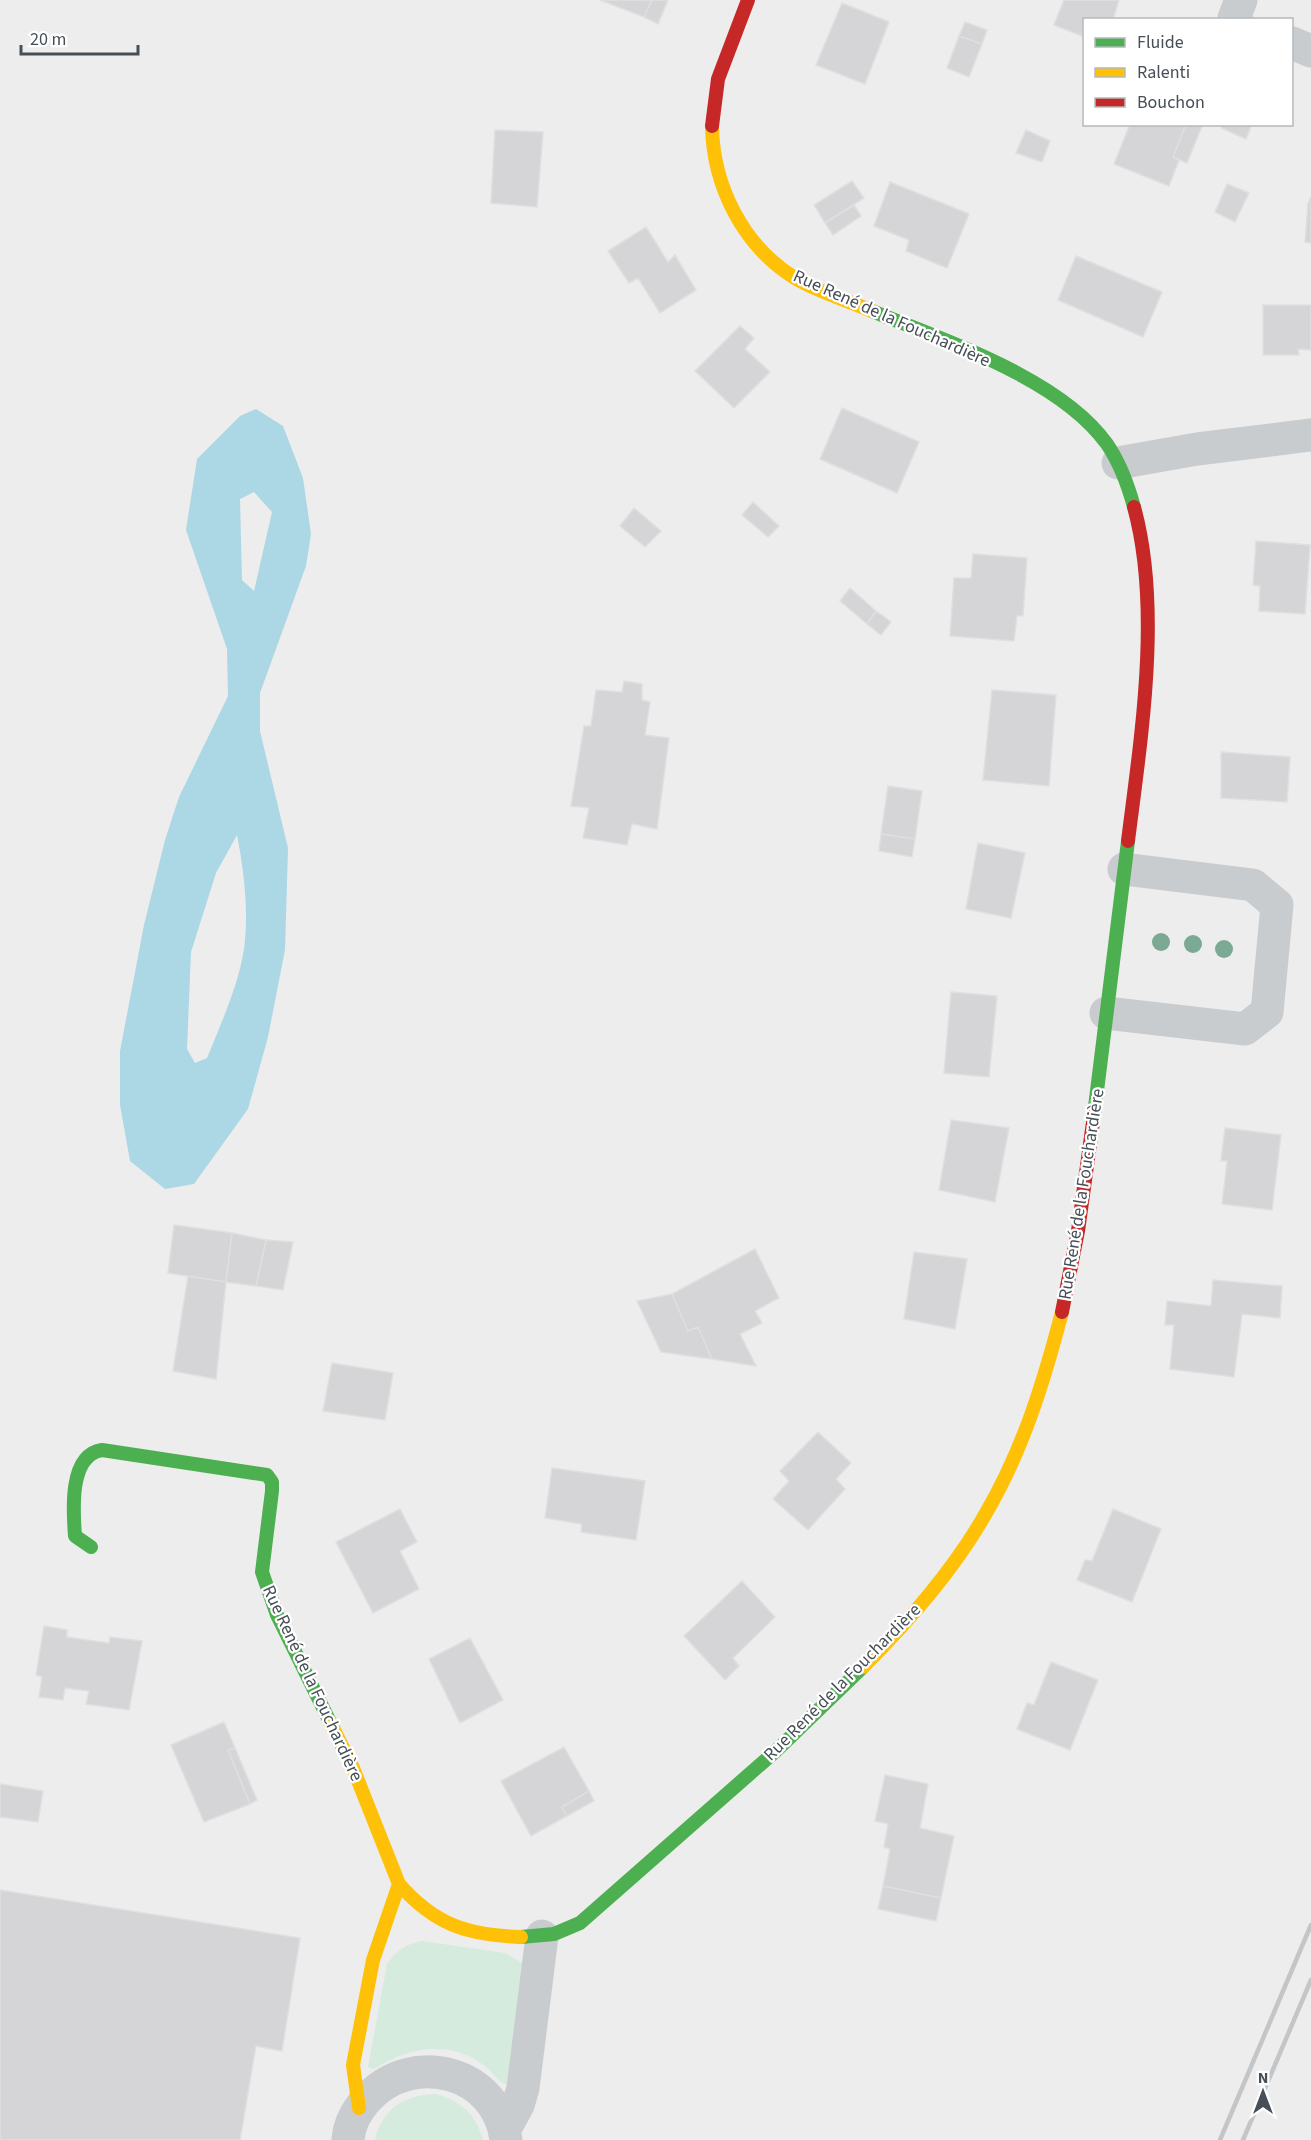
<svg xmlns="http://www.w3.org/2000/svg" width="1311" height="2140" viewBox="0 0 1311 2140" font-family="'Source Sans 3',sans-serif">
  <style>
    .green { fill: #d4ebdd }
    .water { fill: #acd7e5; fill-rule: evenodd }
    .building { fill: #d5d5d7; stroke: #dfdfe0; stroke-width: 1.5 }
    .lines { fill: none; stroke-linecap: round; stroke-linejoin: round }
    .street { stroke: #c9ccce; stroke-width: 33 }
    .fast { stroke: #4caf50; stroke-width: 14 }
    .slow { stroke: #ffc107; stroke-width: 14 }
    .jam { stroke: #c62828; stroke-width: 14 }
    .rail { stroke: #c4c5c7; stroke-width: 4.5 }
    .tree { fill: #7ca993 }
    .labels { text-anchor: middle; stroke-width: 4.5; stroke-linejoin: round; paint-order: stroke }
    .street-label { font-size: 18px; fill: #464f57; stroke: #fff }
  </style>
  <rect width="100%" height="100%" fill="#eeeded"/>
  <path class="green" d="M422 1941 505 1953 524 1964 511 2080 507 2085C497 2081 493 2073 485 2066 451 2039 407 2047 374 2069L368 2067 387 1964C397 1950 405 1945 422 1941Z
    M436 2094C462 2102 476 2114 483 2140H375C382 2108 405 2095 436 2094Z"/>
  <path class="water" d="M256 409 283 426 303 478 311 534 306 566 260 693V731L288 848 285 950 268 1037 248 1109 194 1184 165 1189 130 1161 120 1105V1051L144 925 165 840 179 797 228 696 227 649 186 530 197 459 240 416ZM254 492 272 512 254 591 242 580 240 499ZM237 835C244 871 249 912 244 949 238 987 221 1023 207 1058L195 1063 187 1049 191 952 216 873Z"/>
  <path class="building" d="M600 0H652L644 17Z
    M652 0H668L658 24 644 17Z
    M1064 0H1119L1113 20H1084L1082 36 1054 25Z
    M842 3 889 22 865 84 816 65Z
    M965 22 987 30 982 44 959 36Z
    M959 36 982 44 969 77 947 68Z
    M1130 124H1186L1173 157 1179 160 1169 186 1114 164Z
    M1186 124H1203L1187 163 1173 157Z
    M1223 124H1252L1246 139 1221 128Z
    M495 130 543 132 537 207 491 203Z
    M1026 130 1050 141 1042 162 1016 153Z
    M852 181 864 198 825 223 814 205Z
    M890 182 969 214 947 268 906 251 909 240 874 226Z
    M1227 184 1249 193 1235 222 1215 212Z
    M1311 197V243L1305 242 1308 204Z
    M854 205 861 216 833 235 825 223Z
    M646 227 668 262 675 255 696 290 660 313 638 278 629 283 608 251Z
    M1076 256 1162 292 1143 337 1058 300Z
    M1263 305H1311V350L1298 349 1299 355H1263Z
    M740 326 754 338 745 349 770 372 734 408 695 371Z
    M842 408 919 442 897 493 820 459Z
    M753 502 779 526 768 537 742 515Z
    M634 508 661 531 645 547 620 526Z
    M1256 541 1310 545 1305 614 1259 611 1260 586 1253 585Z
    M973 554 1027 558 1023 616H1017L1014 641 950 636 954 578H971Z
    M850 588 876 611 867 624 840 601Z
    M876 611 891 622 881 635 867 624Z
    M624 681 642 684V700L650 702 645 735 669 738 657 829 632 824 627 845 583 838 589 808 571 806 584 726H591L596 690 622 692Z
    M992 690 1056 695 1049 786 983 780Z
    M1221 752 1290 757 1287 802 1221 798Z
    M888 786 922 791 915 839 881 834Z
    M881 834 915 839 912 857 879 851Z
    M978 843 1025 853 1011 918 966 909Z
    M951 992 997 996 989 1077 944 1073Z
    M951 1120 1009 1128 995 1202 939 1190Z
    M1225 1128 1281 1135 1272 1210 1222 1204 1227 1161H1221Z
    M174 1225 232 1233 226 1282 168 1273Z
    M232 1233 266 1240 256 1286 226 1282Z
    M266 1240 293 1242 283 1290 256 1286Z
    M755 1249 779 1298 755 1311 762 1323 740 1334 756 1366 712 1359 698 1327 688 1331 672 1294Z
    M914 1252 967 1259 955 1329 904 1319Z
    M188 1276 226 1282 216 1379 173 1371Z
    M1213 1280 1282 1286 1280 1318 1242 1314 1234 1377 1170 1369 1174 1325H1165L1167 1301 1211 1306Z
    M672 1294 688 1331 698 1327 712 1359 661 1352 637 1301Z
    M332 1363 393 1373 385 1420 323 1411Z
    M818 1432 851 1463 836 1479 845 1489 808 1530 773 1499 789 1481 780 1471Z
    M552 1468 645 1481 636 1540 581 1532 582 1524 545 1518Z
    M400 1509 417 1542 400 1551 419 1589 373 1613 336 1542Z
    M1113 1509 1161 1529 1132 1602 1077 1580 1085 1560 1092 1561Z
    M742 1581 775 1617 733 1658 739 1666 725 1680 684 1636Z
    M44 1626 67 1630V1637L87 1640 109 1643 110 1637 142 1641 129 1710 86 1704 89 1691 65 1688 63 1700 39 1697 42 1677 36 1675Z
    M470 1638 503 1700 460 1723 429 1659Z
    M1051 1662 1098 1680 1070 1750 1017 1729 1027 1703 1034 1705Z
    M224 1722 235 1748 228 1750 250 1804 204 1822 171 1745Z
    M564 1747 589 1791 562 1807 567 1816 531 1836 501 1781Z
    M235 1748 257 1800 250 1804 228 1750Z
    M885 1775 928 1784 920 1828 954 1836 941 1898 883 1886 890 1849 884 1847 888 1824 875 1821Z
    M0 1784 43 1791 38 1822 0 1817Z
    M589 1791 594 1801 567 1816 562 1807Z
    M883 1886 941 1898 936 1921 878 1909Z
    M0 1890 300 1938 282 2051 256 2046 240 2140H0Z"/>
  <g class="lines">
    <path class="street" d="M1237 20 1234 18 1241 0
      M1292 43 1311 51
      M1118 463 1197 449 1311 435
      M1106 1013 1245 1029 1267 1012 1277 905 1253 885 1124 869
      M505 2129 518 2105 523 2088 542 1936
      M348 2140C349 2125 357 2110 367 2099 412 2049 498 2071 506 2140"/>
    <path class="fast" d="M872 311C945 341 1060 378 1107 444 1120 463 1128 485 1134 507
      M1094 1115 1128 841
      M91 1547 75 1536C73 1510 69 1455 102 1450L267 1475 272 1482V1491L262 1572 277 1615 330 1722
      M521 1937 554 1934 580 1923 778 1749 863 1667"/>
    <path class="slow" d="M712 126C713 186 743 246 795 278 818 292 847 300 872 311
      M863 1667C909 1621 954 1570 986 1513 1023 1450 1044 1381 1062 1312
      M330 1722 353 1768 399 1884
      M359 2108 353 2065 373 1960 399 1884C435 1925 467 1935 521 1937"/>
    <path class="jam" d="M712 126 718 79 748 0
      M1128 841C1141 737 1162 609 1134 507
      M1062 1312 1078 1231 1094 1115"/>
    <path class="rail" d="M1220 2140 1311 1925
      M1243 2140 1311 1980"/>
  </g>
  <g class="tree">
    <circle cx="1161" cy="942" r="9"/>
    <circle cx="1193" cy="944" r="9"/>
    <circle cx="1224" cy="949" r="9"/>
  </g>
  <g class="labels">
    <g class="street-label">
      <text transform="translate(892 318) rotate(24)" y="6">Rue René de la Fouchardière</text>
      <text transform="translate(1081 1194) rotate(-81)" y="6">Rue René de la Fouchardière</text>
      <text transform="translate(842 1682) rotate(-45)" y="6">Rue René de la Fouchardière</text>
      <text transform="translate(313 1683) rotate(65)" y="6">Rue René de la Fouchardière</text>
    </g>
  </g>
  <rect x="1083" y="18" width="210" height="108" fill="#ffffff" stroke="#b5b9bc" stroke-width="1.5"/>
  <rect x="1095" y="38" width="30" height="9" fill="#4caf50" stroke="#b5b9bc" stroke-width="1.5"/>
  <text x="1137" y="48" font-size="18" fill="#464f57">Fluide</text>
  <rect x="1095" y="68" width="30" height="9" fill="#ffc107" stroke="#b5b9bc" stroke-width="1.5"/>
  <text x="1137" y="78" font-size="18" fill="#464f57">Ralenti</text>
  <rect x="1095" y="98" width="30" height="9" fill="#c62828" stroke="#b5b9bc" stroke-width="1.5"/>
  <text x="1137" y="108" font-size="18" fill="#464f57">Bouchon</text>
  <g transform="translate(1263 2092)" stroke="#ffffff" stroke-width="4.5" paint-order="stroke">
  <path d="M0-4.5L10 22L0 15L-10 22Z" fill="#464f57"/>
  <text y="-9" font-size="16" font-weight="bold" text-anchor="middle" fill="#464f57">N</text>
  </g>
  <path d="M21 45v9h117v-9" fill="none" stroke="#464f57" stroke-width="3"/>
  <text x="30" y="45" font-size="18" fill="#464f57" stroke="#ffffff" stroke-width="4.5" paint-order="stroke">20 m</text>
</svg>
